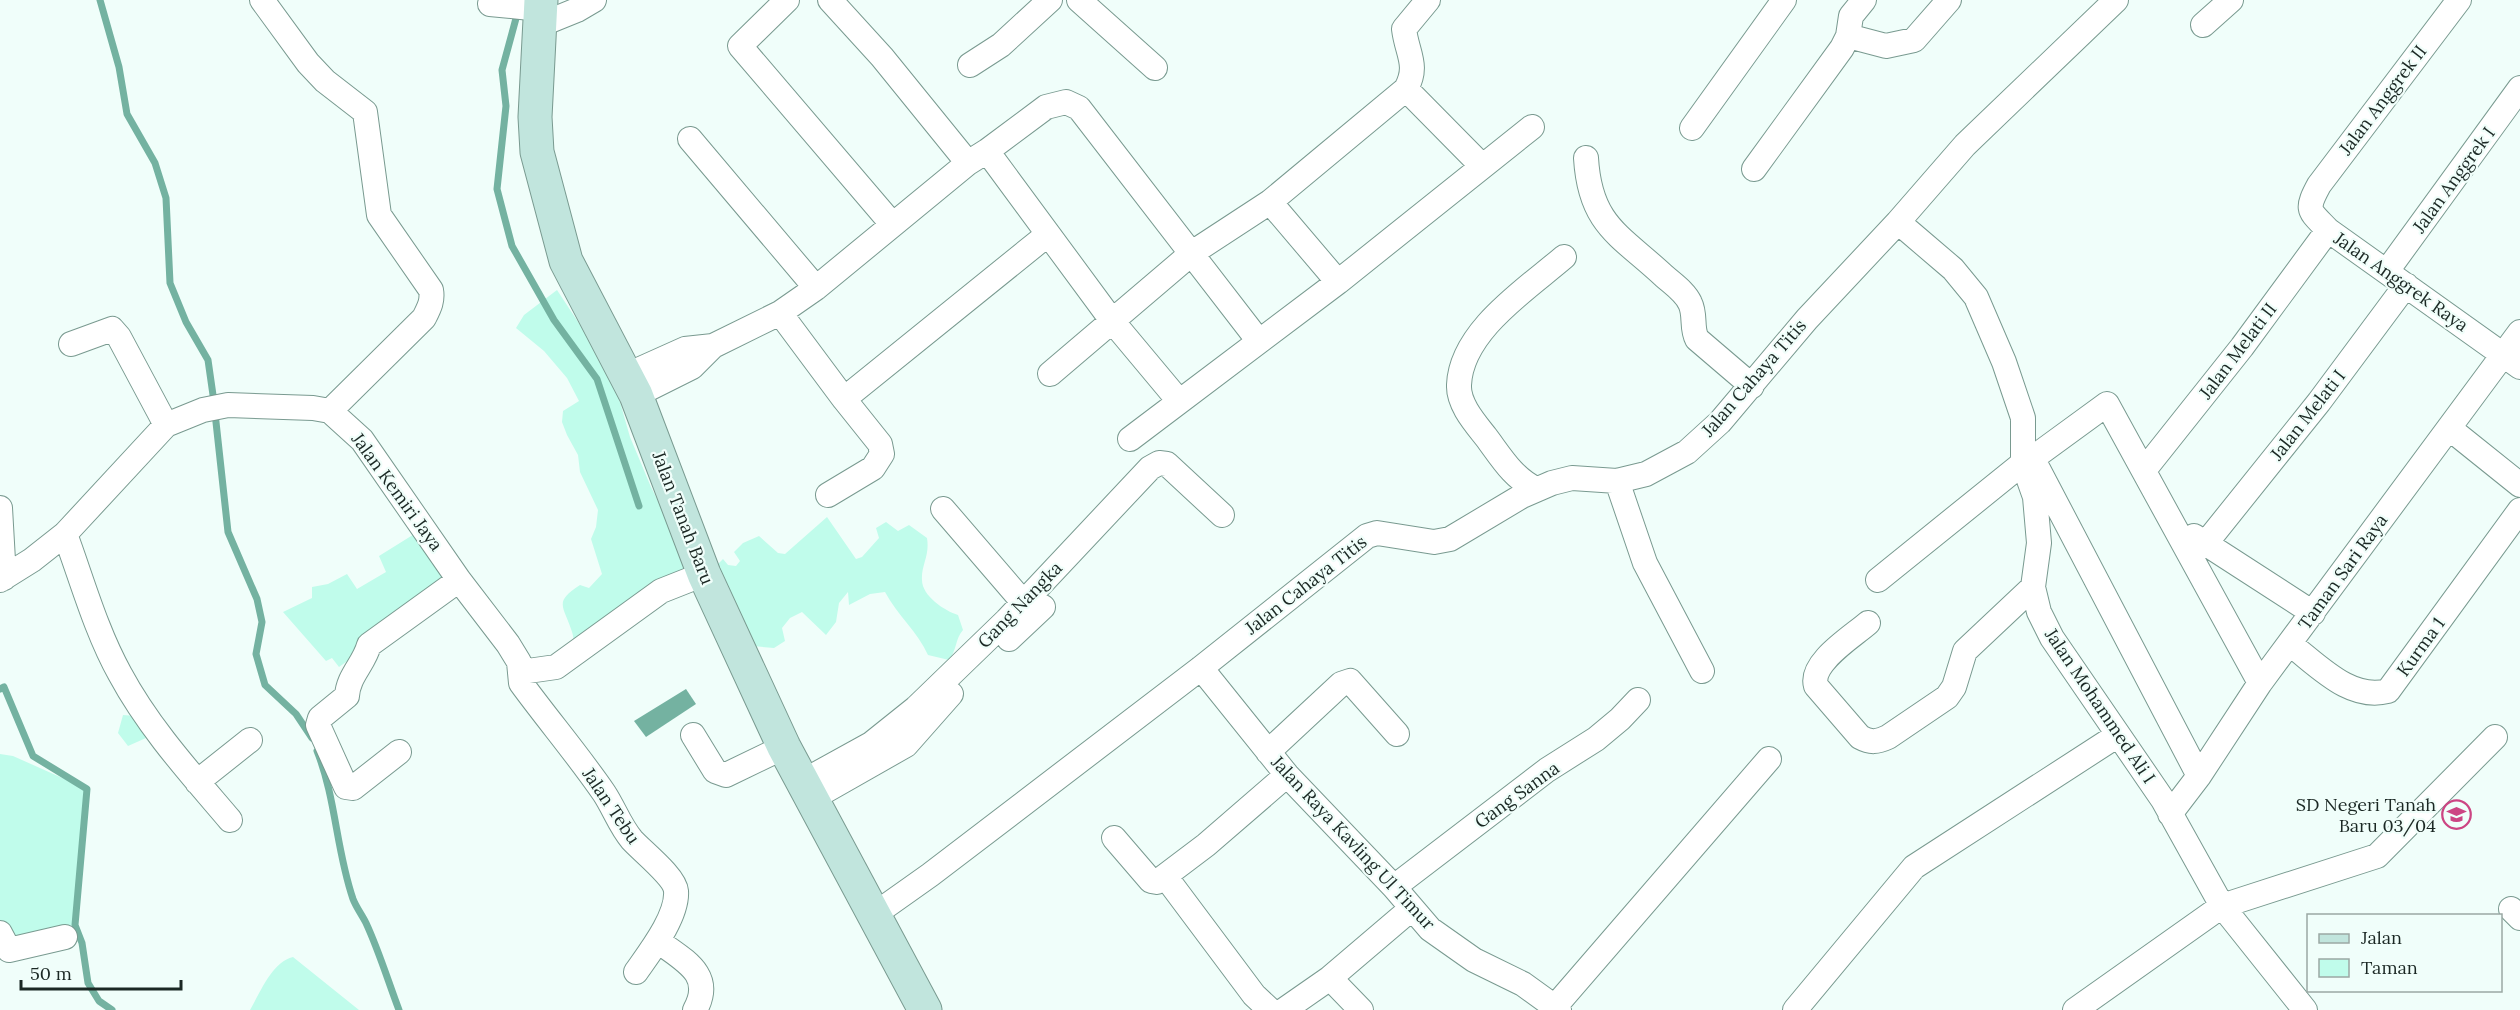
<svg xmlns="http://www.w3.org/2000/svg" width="2520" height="1010" viewBox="0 0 2520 1010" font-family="Lora,serif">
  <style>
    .green { fill: #c0fceb }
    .water { fill: #74b2a1 }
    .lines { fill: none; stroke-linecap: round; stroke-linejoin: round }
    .stream { stroke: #74b2a1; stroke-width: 7 }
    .street-casing { stroke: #799a90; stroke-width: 26 }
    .secondary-casing { stroke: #799a90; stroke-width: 35 }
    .street { stroke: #fff; stroke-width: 24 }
    .secondary { stroke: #c1e5dd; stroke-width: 33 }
    .labels { text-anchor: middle; stroke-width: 4.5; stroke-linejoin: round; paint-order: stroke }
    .street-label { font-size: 18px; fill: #1b2824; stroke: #f0fefa }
    .poi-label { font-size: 18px; fill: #1b2824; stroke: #f0fefa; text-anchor: end }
  </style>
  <rect width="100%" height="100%" fill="#f0fefa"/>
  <path class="green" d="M557 290 594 346 616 388 630 437 651 487 696 577 575 653C574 645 574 636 571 629 563 605 554 602 580 585L589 588 602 574 591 539 596 527 598 510 580 472 578 455 567 435 562 422 563 411 579 401 567 378 544 351 516 328 524 315Z
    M827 517 856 559 862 557 879 538 876 528 886 522 898 531 909 525 927 538C930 556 921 565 922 580 922 596 945 611 958 615L963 630C955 639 957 650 949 660L928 655C918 632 897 615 885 592L870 594 849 605 848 592 839 603 836 622 826 635 802 612 790 618 782 628 785 641 774 648 752 646 716 566 723 559 728 565 736 566 740 561 734 552 743 543 759 536 778 553 785 554Z
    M424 528 459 580 339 667 332 658 326 661 283 612 312 598V587L328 584 347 574 357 589 386 572 379 556Z
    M123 715 136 716 146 738 128 746 118 733Z
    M0 754 13 756 87 789 75 925 0 939Z
    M293 957 359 1010H250C260 993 272 962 293 957Z"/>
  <path class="water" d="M686 689 696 704 646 737 634 721Z"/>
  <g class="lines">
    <path class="stream" d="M100 0 119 67 127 114 155 163 166 198 170 283 186 322 208 360 214 402
      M518 11 502 70 506 106 497 189 512 246 554 320 597 379 639 506
      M215 413 228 532 257 599 262 622 256 654 265 685 296 714 312 738
      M0 689 4 687 33 756 87 789 75 925 82 943 88 983 99 1001 112 1010
      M317 751C336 798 336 850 353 899 356 907 362 915 366 923 379 951 388 981 399 1010"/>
    <defs>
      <path id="street" d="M262 0 308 63 325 81 365 112 379 215 431 290C433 301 429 308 424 318L330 411
        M787 0 740 46 892 224
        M830 0 882 57 968 163
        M1079 0 1155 68
        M2459 0 2319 185C2305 211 2309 210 2328 230L2520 367
        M490 4 540 9
        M540 25 577 10 594 0
        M2203 25 2231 0
        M1848 36 1886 46 1914 40 1949 0
        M970 65 1001 45 1050 0
        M1406 89 1482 166
        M1692 128 1784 0
        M690 139 816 288
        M987 151 1113 322 1179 401
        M1586 158C1590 225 1620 235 1664 276 1673 284 1685 292 1690 303 1696 315 1691 328 1697 339L1752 386
        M1754 169 1842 48 1848 36 1851 16 1864 0
        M1270 202 1338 282
        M1898 222 1953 269 1976 297 2004 362 2023 418V463L2035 497 2039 543 2033 587 2039 612 2052 638 2163 800 2222 906 2305 1010
        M2387 271 2520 88
        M780 313 844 399 880 444 882 454 873 468 828 495
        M71 344 112 329 119 337 166 425
        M1050 374 1192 253 1270 202 1406 89C1419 65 1407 54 1404 29L1428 0
        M627 375 685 349 713 346
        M636 395 692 367 713 346 780 313 816 288 968 163 987 151 1046 107 1066 102 1079 108 1258 340
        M844 399 1047 235
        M2449 428 2520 485
        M1130 439 1338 282 1532 127
        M2033 458 2107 404 2260 683
        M2036 465 2199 776
        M2145 469 2242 347 2328 230
        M1617 481 1645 563 1702 671
        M1536 489C1513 478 1501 457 1486 437 1475 423 1458 404 1459 385 1461 331 1527 289 1564 257
        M0 508 4 578
        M943 509 1023 602
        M65 534C82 580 96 631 120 674 149 728 191 774 230 820
        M2194 536 2313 613
        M2206 543 2319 402 2406 285
        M0 580 32 560 65 534 166 425 203 410 228 405 313 408 330 411 362 440 459 580 508 644 519 662 521 683C548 720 578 755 604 793 614 808 620 826 632 840 643 852 675 877 676 891 678 916 650 952 636 972
        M1878 580 2023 463
        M1868 623C1852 637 1809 663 1816 686L1860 737C1871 743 1877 742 1888 737L1947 697 1954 687 1965 651 2033 587
        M1009 639 1043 607
        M2290 644C2319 666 2350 701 2388 691L2520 510
        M1201 668 1287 775 1394 887 1430 929 1474 960 1523 984 1559 1010
        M521 672 556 667 661 591 704 574
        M693 735 715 771 726 775 784 747
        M399 752 353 788 346 787 318 725 320 718 347 696C348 676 364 664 369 645L459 580
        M1268 752 1341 684 1350 681 1397 734
        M197 782 250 740
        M802 782 871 744 916 708 1007 620 1150 468 1159 463 1167 464 1222 515
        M811 799 906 745 951 694
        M2170 814 2199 776 2260 683 2520 332
        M1114 838 1151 881 1157 882 1206 845 1287 775
        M1165 876 1254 995 1270 1010
        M1394 887 1547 770 1596 739 1620 719 1638 700
        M2511 909 2520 918
        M875 914 930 875 1201 668 1367 536 1377 533 1434 542 1450 539 1522 496 1552 483 1572 478 1617 481 1646 474 1687 452 1720 422 1807 319 1898 222 1965 145 2116 0
        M0 933 9 950 65 937
        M658 941C683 960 715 974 695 1010
        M1330 978 1361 1010
        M1284 1010 1330 978 1411 909
        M1552 1010 1769 759
        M1795 1010 1914 867 2118 735
        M2075 1010 2222 906 2377 856 2495 737"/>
      <path id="secondary" d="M541 0 535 117 537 152 566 261 636 395 704 574 784 747 925 1010"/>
    </defs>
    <use href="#street" class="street-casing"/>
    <use href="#secondary" class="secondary-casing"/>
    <use href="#street" class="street"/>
    <use href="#secondary" class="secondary"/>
  </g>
  <defs>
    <symbol id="school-ring" viewBox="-11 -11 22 22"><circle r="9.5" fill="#f0fefa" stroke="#cc4583" stroke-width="1.5"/><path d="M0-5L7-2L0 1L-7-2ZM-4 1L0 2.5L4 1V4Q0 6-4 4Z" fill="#cc4583"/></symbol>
  </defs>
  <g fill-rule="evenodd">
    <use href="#school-ring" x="2440" y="798" width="33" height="33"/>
  </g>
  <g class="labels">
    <g class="street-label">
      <text transform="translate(2383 100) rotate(-53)" y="6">Jalan Anggrek II</text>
      <text transform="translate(2454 180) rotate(-54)" y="6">Jalan Anggrek I</text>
      <text transform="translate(2401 282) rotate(35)" y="6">Jalan Anggrek Raya</text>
      <text transform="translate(2238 351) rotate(-53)" y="6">Jalan Melati II</text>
      <text transform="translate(1754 378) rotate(-49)" y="6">Jalan Cahaya Titis</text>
      <text transform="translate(2308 415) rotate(-52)" y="6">Jalan Melati I</text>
      <text transform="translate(397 492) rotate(54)" y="6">Jalan Kemiri Jaya</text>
      <text transform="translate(683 518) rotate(69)" y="6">Jalan Tanah Baru</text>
      <text transform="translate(2343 572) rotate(-54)" y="6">Taman Sari Raya</text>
      <text transform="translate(1306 585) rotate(-38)" y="6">Jalan Cahaya Titis</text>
      <text transform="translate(1020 605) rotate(-46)" y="6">Gang Nangka</text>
      <text transform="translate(2421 647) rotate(-54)" y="6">Kurma 1</text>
      <text transform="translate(2100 706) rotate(56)" y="6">Jalan Mohammed Ali I</text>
      <text transform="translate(1517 795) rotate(-36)" y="6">Gang Sanna</text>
      <text transform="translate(611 806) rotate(56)" y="6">Jalan Tebu</text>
      <text transform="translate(1353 843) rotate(47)" y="6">Jalan Raya Kavling Ul Timur</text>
    </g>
    <g class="poi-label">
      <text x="2436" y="811">SD Negeri Tanah<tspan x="2436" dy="21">Baru 03/04</tspan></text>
    </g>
  </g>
  <rect x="2307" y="914" width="195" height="78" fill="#f0fefa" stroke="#9ba8a4" stroke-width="1.5"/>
  <rect x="2319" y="934" width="30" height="9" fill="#c1e5dd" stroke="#9ba8a4" stroke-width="1.5"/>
  <text x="2361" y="944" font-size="18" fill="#1b2824">Jalan</text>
  <rect x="2319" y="959" width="30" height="18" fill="#c0fceb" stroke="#9ba8a4" stroke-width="1.5"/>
  <text x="2361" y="974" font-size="18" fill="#1b2824">Taman</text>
  <path d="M21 980v9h160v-9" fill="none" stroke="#1b2824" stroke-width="3"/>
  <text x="30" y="980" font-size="18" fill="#1b2824" stroke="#f0fefa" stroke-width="4.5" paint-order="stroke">50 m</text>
</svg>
